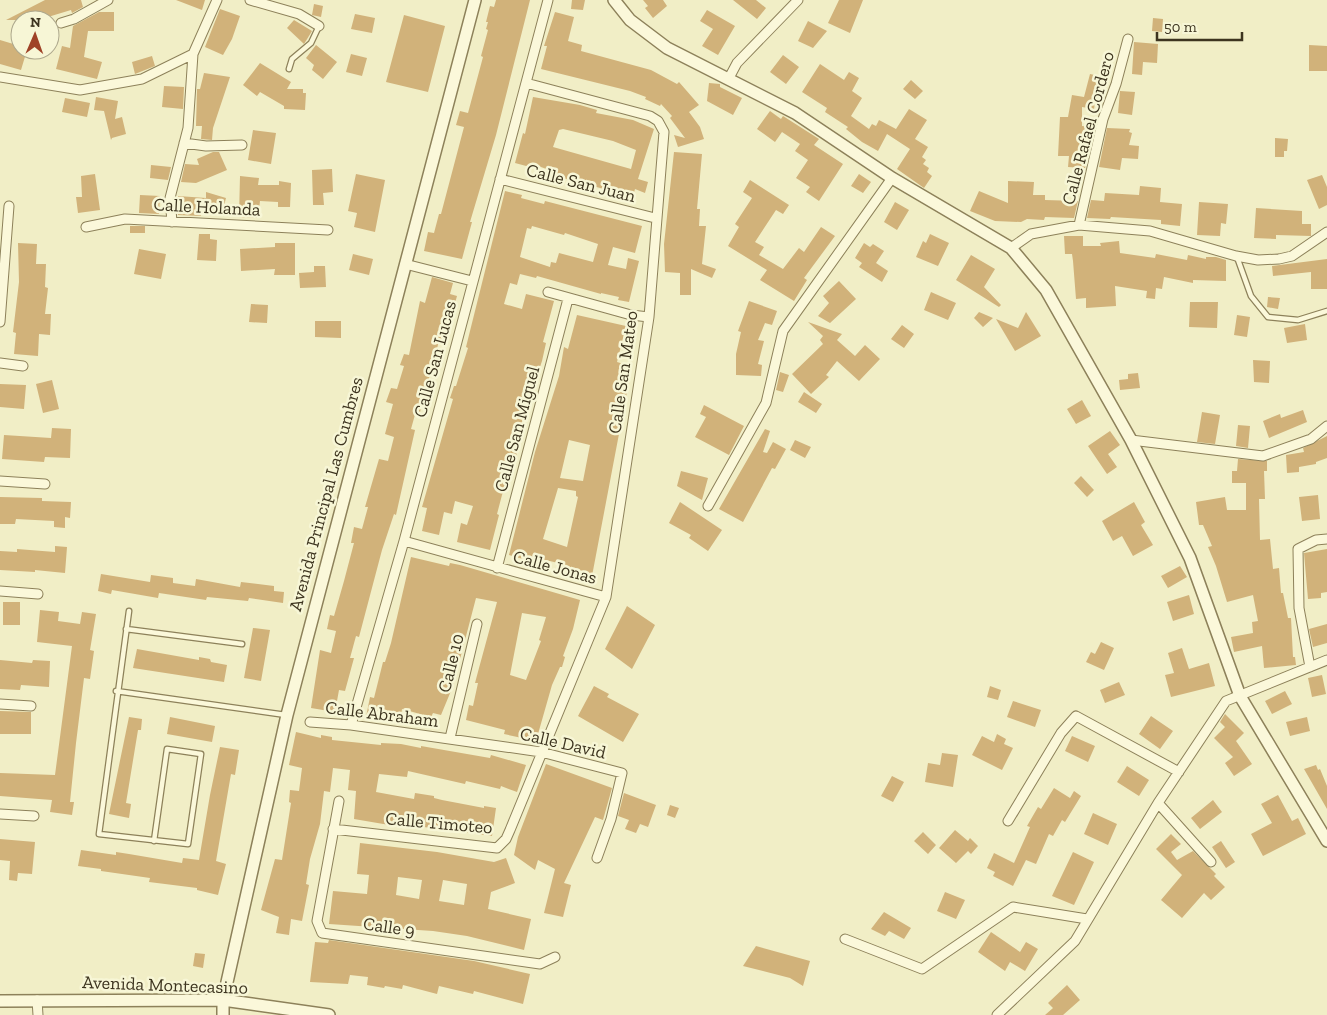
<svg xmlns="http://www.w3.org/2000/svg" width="1327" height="1015" viewBox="0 0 1327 1015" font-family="'Zilla Slab',serif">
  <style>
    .building { fill: #d1b27a; fill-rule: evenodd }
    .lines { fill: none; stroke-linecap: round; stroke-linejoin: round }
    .service-casing { stroke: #8d815a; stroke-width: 7 }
    .minor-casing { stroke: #8d815a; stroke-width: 11 }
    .tertiary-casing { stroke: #8d815a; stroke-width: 14 }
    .service { stroke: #fbf8da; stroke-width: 4.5 }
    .minor { stroke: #fbf8da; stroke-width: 9 }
    .tertiary { stroke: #fbf8da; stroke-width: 11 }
    .labels { text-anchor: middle; stroke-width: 5; stroke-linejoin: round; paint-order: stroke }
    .street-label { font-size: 18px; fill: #3d341f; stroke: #f7f6d6 }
  </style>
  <rect width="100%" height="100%" fill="#f1eec6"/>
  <path class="building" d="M45 0H81L83 7 72 13 71 10 38 20H6Z
    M176 0H205L202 10Z
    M496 0H530L496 135 470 222H472L462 259 424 251 428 232 434 233 439 214H441L464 127 456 125 460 111 468 113 483 57 481 56 488 30 486 29 488 22H486L490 6 494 7Z
    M572 0H585L583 10 571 9Z
    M643 0H663L667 6 653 18 645 8 648 6Z
    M733 0H756L766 8 757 19Z
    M839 0H863L850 33 828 23Z
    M314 4 323 6 321 17 312 15Z
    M220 9 240 16 232 39 223 55 205 47Z
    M707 10 735 26 718 55 702 46 713 29 700 21Z
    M99 12H114V31H88L84 57 102 62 97 79 56 69 62 46 70 48 73 26Z
    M555 12 574 17 568 41 582 45 581 51 651 70 677 84 679 82 699 105 689 112 700 127 704 139 678 147 674 135 685 138 670 118 672 116 661 104 660 106 645 99 646 97 630 91 541 69 547 46H544Z
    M355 14 375 18 372 33 351 29Z
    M404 15 445 26 428 92 386 82Z
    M1153 18 1163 19 1162 32 1152 31Z
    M294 20 312 31 304 44 287 28Z
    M808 21 827 31 813 48 798 41Z
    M0 40 20 46V50H27L21 70 0 64Z
    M1134 42 1158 44 1157 63 1143 62 1142 75 1132 74Z
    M316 45 337 62 323 79 312 70 314 65 306 58Z
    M1309 45 1327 46V71H1309Z
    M351 54 367 58 362 76 346 72Z
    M783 55 799 67 786 84 770 72Z
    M152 56 155 66 135 74 132 62Z
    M260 63 291 82 287 89H303V93H306L305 110 284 109V106L260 92 257 96 243 85Z
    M820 64 844 80 849 72 859 78 852 91 862 98 851 116 869 129 872 124 876 126 879 120 896 129 909 109 927 120 915 139 928 147 922 157 926 160 923 164 929 168 927 172 932 176 924 188 897 169 910 149 887 134 878 151 862 142 846 129 848 127 825 112 827 108 802 92Z
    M204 73 230 77 213 128 212 140 201 139 202 126H196L197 89H200Z
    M1090 74 1104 77V81L1101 92 1097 91 1094 109 1082 107V126L1095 127 1086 165 1085 168 1068 167 1069 156H1058L1060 117H1068L1072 95 1084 97Z
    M911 80 923 91 915 99 903 89Z
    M709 83 720 84V87L742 98 733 115 707 101Z
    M164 86 184 87 183 109 162 107Z
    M1120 91 1135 92 1132 115 1118 113Z
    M96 97 118 101 115 119 122 117 126 134 112 138 111 140 104 111 94 110Z
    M533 97 580 105 597 110 596 113 633 120 654 129 638 179 648 182 645 193 635 189 632 200 622 197 623 194 551 175 552 171 530 163V167L515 163 523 133 525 134ZM563 129 613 141 636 150 631 169 553 147 559 130Z
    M65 98 90 103 87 117 62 112Z
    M770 111 781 119 783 116 819 139 814 145 843 164 819 201 806 192 810 187 796 178 808 160 795 151 800 144 782 132 775 142 757 129Z
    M1107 128 1130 129 1129 132 1132 133 1129 145 1139 146 1138 159 1122 158 1120 170 1099 167Z
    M253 130 276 133 271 164 248 160Z
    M1275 138 1288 139 1287 151H1284V157H1275Z
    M213 152H219L227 170 196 183 181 182 185 164 199 165 197 159Z
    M674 152 702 154 697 209H700L699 226H706L702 264 716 269 712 278 691 269V295H680V273L665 272 664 244Z
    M151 165 171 167 168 180 150 178Z
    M332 169 333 192 323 193 324 205H313L312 170Z
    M95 174 100 210 78 213 76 197H82L81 176Z
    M356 174 385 180 375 232 354 227 357 213 348 211Z
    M859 174 871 182 863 193 851 186Z
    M1322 175 1327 187V205L1319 209 1307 180Z
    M240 176 259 178 258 185H279V181L291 183 290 207H278V202L260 201 258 218 239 217Z
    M750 180 789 205 783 214 776 210 755 242 764 247 759 255 783 269 799 248 804 252 821 227 835 236 804 278 807 280 794 301 760 280 767 270 728 246 739 227 735 224 752 198 743 192Z
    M1008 181 1034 182 1033 195H1045V200L1078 201 1074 218 1045 217 1044 220 1027 219 1021 222 995 221 970 211 979 191 1008 203Z
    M1140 186 1161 188 1160 202 1182 204 1180 226 1161 224V220L1111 217 1110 219 1087 218 1091 200 1104 201 1105 193 1139 195Z
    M505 191 522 195 521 198 544 204 545 201 642 226 635 253 613 247 608 265 626 269 628 258 639 261 629 302 618 300 619 297 601 293V294L537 276 536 278 520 274 517 285 510 283 504 304 522 309 526 294 554 301 543 342 546 343 542 361 525 411 515 447 518 448 515 461 513 460 502 495 497 514 499 515 490 550 457 542 461 523 467 525 473 506 455 501 452 514 444 512 439 535 422 531 427 508 422 507 453 399 450 398 454 386H456L468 348 466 347ZM532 226 564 235 565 233 598 244 593 262 559 253 556 263 551 262 550 267 520 257 527 228 531 229Z
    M206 192 226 198 222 213 201 208V216L178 215V196L206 198Z
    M140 195 160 196 159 214 139 213Z
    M895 202 909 210 897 230 884 222Z
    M1199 202 1228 204 1226 224 1221 223 1220 236 1197 235Z
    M1256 208 1302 211V224H1311V236L1276 235V239L1254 238Z
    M130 226H145V233H130Z
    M199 234H210V239L217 240 216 261 197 260Z
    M930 234 949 243 938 266 916 257 923 241 926 243Z
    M1064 236H1083V246H1101L1100 243 1119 241 1120 253 1155 258 1156 254 1187 260 1188 255 1206 259V257H1216L1226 260V281L1193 280V283L1164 277 1162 289 1156 288 1155 299 1146 298 1147 291 1115 286 1116 306 1086 308V298L1076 299 1073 261 1072 254H1065Z
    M18 243 37 244 36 264H46L45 287 48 288 45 314H51L50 335 39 334 38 356 14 354 16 333 13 332 19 282Z
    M275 243H295V275H274L275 269 241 271 240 249 275 247Z
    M864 243 870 247 873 244 884 251 876 263 888 271 882 282 859 267 862 263 855 258Z
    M139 249 166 254 161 279 134 274Z
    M353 254 373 259 369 275 349 270Z
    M971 255 995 269 984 287 1001 305 999 307 956 280Z
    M1327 259V289H1311V272L1273 276 1272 266Z
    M314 266H325L326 287 300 288 299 273 314 272Z
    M432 277 453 283 450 294 457 296 444 342 439 341 420 412 416 411 411 429 415 430 396 515 394 514 382 550 359 637 356 636 350 658H354L345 691 339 690 335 712 311 708 320 650 331 653 336 631 327 629 330 615 334 616 344 581 354 543H351L354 527 362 529 368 507H365L379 459 388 461 394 437 385 434 393 404 386 402 391 388 397 389 404 366 400 365 404 354 409 355 420 301 425 303Z
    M839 281 856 299 830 323 818 316 829 303 823 296Z
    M931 292 956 303 948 320 924 310Z
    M1268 297 1280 298 1278 309 1267 307Z
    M749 301 777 311 772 325 765 323 758 340 764 341 758 364 762 365 761 376 736 375V354L741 332 738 331Z
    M1190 302H1218L1217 328 1189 327Z
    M251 304 268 305 267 323 249 322Z
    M979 312 993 318 983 327 974 318Z
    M1026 312 1041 336 1015 351 996 319 1018 328Z
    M577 315 626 326 617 362 630 366 627 375 630 376 592 576 565 571 567 565 541 559 540 564 509 555 535 452 559 376 564 347 568 349ZM569 440 590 445 583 481 560 478ZM558 488 576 491V496L578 497 567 547 543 539Z
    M1237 315 1250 317 1247 337 1234 335Z
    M315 321H341V338L315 337Z
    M808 322 842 334 837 340 855 356 865 345 880 359 859 381 837 361 826 375 829 377 811 394 792 374 823 344 820 340 823 336Z
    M1305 324 1307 340 1287 343 1284 328Z
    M902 325 914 334 904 348 891 339Z
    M1253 360 1270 361 1269 383 1254 382Z
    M780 372 789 375 783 392 776 390Z
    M1138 373 1140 388 1120 390 1119 380 1128 379V374Z
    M52 380 59 409 43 413 36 384Z
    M0 384 26 385 24 409 0 407Z
    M804 392 822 404 816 413 798 402Z
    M1082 400 1091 416 1076 424 1067 409Z
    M704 405 744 426 729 455 695 437 706 417 700 414Z
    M1303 410 1307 422 1269 438 1263 421 1280 414 1281 418Z
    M1202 412 1220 415 1215 444 1197 442Z
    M1238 425 1250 426 1248 448 1236 446Z
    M52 428 71 429 70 458 45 457 44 462 2 459 4 435 51 438Z
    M765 429 770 431 763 452 767 453 773 442 786 449 775 469 772 468 743 522 719 509Z
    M1110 431 1120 445 1108 454 1117 467 1107 474 1088 446Z
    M1327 436V458L1316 462V464L1299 467V472L1287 473 1286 455 1304 452 1303 448Z
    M795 440 811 447 805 458 790 450Z
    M1238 459 1267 461V471H1264L1265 499H1259L1260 540 1270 539 1273 569 1279 568 1281 593H1283L1288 618H1291L1293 657H1295L1296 665 1264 668 1262 646 1234 652 1231 637 1253 633 1252 622 1258 621 1253 595 1227 602 1216 566 1208 547 1212 546 1203 525H1199L1196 502 1225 497 1227 510H1246V483H1232V471H1237Z
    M681 471 708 478 702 500 677 486Z
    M1081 476 1094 490 1087 497 1074 483Z
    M1318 495 1320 519 1302 521 1299 497Z
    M0 497 42 498V501L71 502 70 518 65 517V528L54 527V521L16 519 15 524H0Z
    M680 502 722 530 708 551 689 538 691 535 669 523Z
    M1134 502 1145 522 1141 525 1153 545 1133 556 1122 536 1113 541 1102 521Z
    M55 546 67 547 65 573 35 570V572L0 570V551L17 552V549L55 552Z
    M1327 549V592L1321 593V598L1308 599 1304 553Z
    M411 557 449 566 450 563 460 565 580 600 573 629 563 656 565 657 562 667H560L552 685 536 741 504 734 505 730 466 720 469 705 473 706 478 683H475L479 668 497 602 476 598 453 686 441 715 433 713 431 717 402 709 400 722 366 717 370 697 374 698 383 662H385L391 643ZM522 613 546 617 539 640 541 641 526 680 510 675Z
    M1180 566 1187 577 1168 588 1161 576Z
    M101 574 150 582 151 575 173 578V583L195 586 196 579 240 587 241 582 274 586V591L284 592 283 603 249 598 248 601 207 597 206 600 159 593 158 598 112 590 111 594 98 591Z
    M1189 595 1194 614 1173 621 1167 602Z
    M3 602H20V625H3Z
    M627 606 655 625 632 669 605 649Z
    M40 610 59 612 58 621 80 624 82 612 96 614 90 650 94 651 90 679 84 678 76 743 70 802H74L72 815 50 812 52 800 0 796V773L55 775 72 646 37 642Z
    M1327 624V643L1313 647 1309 629Z
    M253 628 270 630 261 681 244 678Z
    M1101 642 1114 648 1104 670 1086 662 1091 652 1095 654Z
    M1182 648 1189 669 1209 663 1215 686 1171 697 1165 675 1174 673 1168 653Z
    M137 649 199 660V657L210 659 211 662 227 665 224 682 133 668Z
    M0 660 32 663 33 660 50 661 49 687 21 685 20 690 0 689Z
    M1322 675 1326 694 1312 697 1308 678Z
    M1119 682 1125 695 1105 703 1100 690Z
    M594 686 609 694 607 697 639 714 623 742 578 716Z
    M990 686 1001 690 998 700 987 697Z
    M1285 691 1292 704 1272 714 1265 701Z
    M1013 701 1041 710 1035 727 1007 717Z
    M0 711 31 712V734H0Z
    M1225 714 1244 733 1236 741 1252 764 1234 776 1225 763 1233 757 1214 738 1225 727 1220 722Z
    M1151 716 1173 731 1160 749 1139 734Z
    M129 717 142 719 141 730H138L126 803 131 804 129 818 109 814Z
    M170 717 215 726 212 742 167 734Z
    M1307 717 1310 731 1290 736 1286 722Z
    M296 732 321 738V735L332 737V740L381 745V743L401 744 421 748V746L490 758 491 755 526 765 517 792 501 786 500 789 466 781 465 784 408 771 407 777 379 774 376 792 414 799 415 793 434 796V798L442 800 484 808V806L496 808 492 836 401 824V827L354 819 356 791 348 790 350 770 333 768 330 792 324 791 320 824 310 859 306 884 309 885 302 921 291 919 289 935 276 933 279 917 261 910 275 859 282 860 291 803 289 802 290 790 299 791 302 768 289 765Z
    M997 734 1006 739 1004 744 1013 748 1002 770 972 755 982 736 994 742Z
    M1072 736 1095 746 1088 762 1065 751Z
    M220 747 239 750 235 775 231 774 216 861 226 864 218 895 197 890V888L149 882 150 878 101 871V869L78 866 81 850 116 855V852L129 854 182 863 183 858 199 860 210 795Z
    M942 753 958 755 953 787 925 782 928 763 940 765Z
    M546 764 612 788 603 820 595 817 564 883 571 885 563 917 544 913 555 869 538 860 535 870 514 855 518 837Z
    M1316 765 1318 770 1320 769 1327 786V809L1304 769Z
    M1127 766 1149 780 1139 796 1117 782Z
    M892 776 904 782 893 802 881 796Z
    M1054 788 1070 798 1074 791 1081 796 1065 822 1062 820 1053 836 1049 834 1036 864 1026 860 1013 886 993 876 995 872 987 868 994 853 1014 863 1030 827 1027 826 1038 807 1041 809Z
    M624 793 656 805 648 827 640 824 636 833 625 829 629 820 618 816Z
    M1278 795 1292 821 1298 818 1306 834 1263 856 1251 834 1272 823 1261 804Z
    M1213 800 1222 812 1200 829 1191 818Z
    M670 805 679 808 675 818 667 815Z
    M1093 813 1117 824 1108 845 1084 834Z
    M955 830 968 841 970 838 978 846 971 854 968 851 956 863 939 848Z
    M923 832 936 845 928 854 914 841Z
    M1171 834 1181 844 1171 852 1177 860 1193 851 1216 874 1214 876 1225 887 1211 900 1204 893 1182 918 1161 900 1182 875 1156 849Z
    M0 839 35 842 32 874 18 873 17 881 9 880 10 861 0 860Z
    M1221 841 1235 862 1226 868 1212 847Z
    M360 843 437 852 494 862 506 858 515 883 491 892 488 909 531 919 524 950 467 936 433 931 329 924 333 891 367 894 369 875 357 874ZM398 877 422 880 419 899 396 895ZM443 880 467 884 464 905 439 901Z
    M1073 852 1094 862 1074 905 1052 896Z
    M945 892 965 900 956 919 937 911Z
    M884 912 911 928 904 939 889 931 885 936 871 929Z
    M991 932 1020 952 1026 942 1038 949 1025 971 1010 962 1005 971 978 952Z
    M329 940 474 961 530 974 523 1004 474 991 473 994 439 986 437 994 403 985 402 989 385 986 384 988 367 985 368 977 350 975 348 984 310 982 315 942 328 943Z
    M756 946 810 961 803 986 790 978 743 966Z
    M195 953 205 954 203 968 193 966Z
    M1067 985 1080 1000 1063 1015H1045L1053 1008 1048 1003Z"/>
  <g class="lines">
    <defs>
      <path id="service" d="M289 69 292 59 311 43 319 26
        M1237 257 1251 296 1268 317 1298 320 1327 311
        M129 611 99 834 188 844 201 754 167 749 154 841
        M126 629 242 644
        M116 691 286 715"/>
      <path id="minor" d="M250 0 299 14 319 26
        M61 23 74 19 108 0
        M0 77 80 90 142 79 193 54
        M729 78 737 63 798 0
        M184 143 206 146 242 145
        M500 179 655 218
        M172 222 170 198 188 128 193 54 217 0
        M1079 225 1103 119 1116 84 1128 39
        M86 227 125 219 328 230
        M1011 248 1031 234 1079 225 1150 231 1236 256 1258 260 1279 259 1292 256 1327 232
        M405 264 472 281
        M548 292 631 315 649 317
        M0 322 9 206
        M0 363 23 366
        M1131 440 1263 456 1311 439 1327 426
        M0 481 45 484
        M708 506 766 403 783 331 892 178
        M404 541 606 597
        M497 568 568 299
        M0 591 38 594
        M1310 667 1299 608 1298 549 1316 540 1327 539
        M0 704 31 706
        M310 722 351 725 541 752 622 773 611 819 597 858
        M351 725 404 541 548 0
        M450 738 477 624
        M339 801 317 921 322 933 540 964 555 957
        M1158 803 1211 862
        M0 814 34 816
        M1008 821 1061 733 1076 716 1179 772
        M333 829 497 848 506 839 510 830 606 597 649 317 664 132 658 121 650 116 526 83
        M845 939 922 969 1013 907 1087 919
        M37 1000 38 1015
        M997 1015 1075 941 1158 803 1226 701 1327 660"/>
      <path id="tertiary" d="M614 0 630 20 667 48 795 113 892 178 1011 248 1046 290 1131 440 1190 558 1240 696 1327 841
        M0 1001 223 1000 329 1015
        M223 1015V1000L287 715 475 0"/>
    </defs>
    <use href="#service" class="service-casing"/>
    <use href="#minor" class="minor-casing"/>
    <use href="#tertiary" class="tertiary-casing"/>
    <use href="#service" class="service"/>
    <use href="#minor" class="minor"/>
    <use href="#tertiary" class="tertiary"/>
  </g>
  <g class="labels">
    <g class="street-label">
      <text transform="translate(1088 128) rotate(-75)" y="6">Calle Rafael Cordero</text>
      <text transform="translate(581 183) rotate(14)" y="6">Calle San Juan</text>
      <text transform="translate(207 207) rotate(3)" y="6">Calle Holanda</text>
      <text transform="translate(435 359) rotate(-75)" y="6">Calle San Lucas</text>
      <text transform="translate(623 372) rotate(-82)" y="6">Calle San Mateo</text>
      <text transform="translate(517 429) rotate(-75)" y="6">Calle San Miguel</text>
      <text transform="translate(326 494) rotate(-75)" y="6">Avenida Principal Las Cumbres</text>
      <text transform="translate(555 567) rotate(15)" y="6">Calle Jonas</text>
      <text transform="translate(451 663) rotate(-76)" y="6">Calle 10</text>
      <text transform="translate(382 714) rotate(7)" y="6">Calle Abraham</text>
      <text transform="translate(563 743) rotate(13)" y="6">Calle David</text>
      <text transform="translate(439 823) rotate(5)" y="6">Calle Timoteo</text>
      <text transform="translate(389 927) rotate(8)" y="6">Calle 9</text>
      <text transform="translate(165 985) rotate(2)" y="6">Avenida Montecasino</text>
    </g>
  </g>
  <g transform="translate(35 35) rotate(2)"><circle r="24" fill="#f7f6d6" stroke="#ada88d"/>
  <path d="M0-4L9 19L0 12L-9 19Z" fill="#9f4227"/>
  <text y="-8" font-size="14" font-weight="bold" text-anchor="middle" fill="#3d341f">N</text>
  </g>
  <path d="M1157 32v8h85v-8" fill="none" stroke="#3d341f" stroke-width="2.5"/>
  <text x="1164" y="32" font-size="15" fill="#3d341f" stroke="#f7f6d6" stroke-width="4" paint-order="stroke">50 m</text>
</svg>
